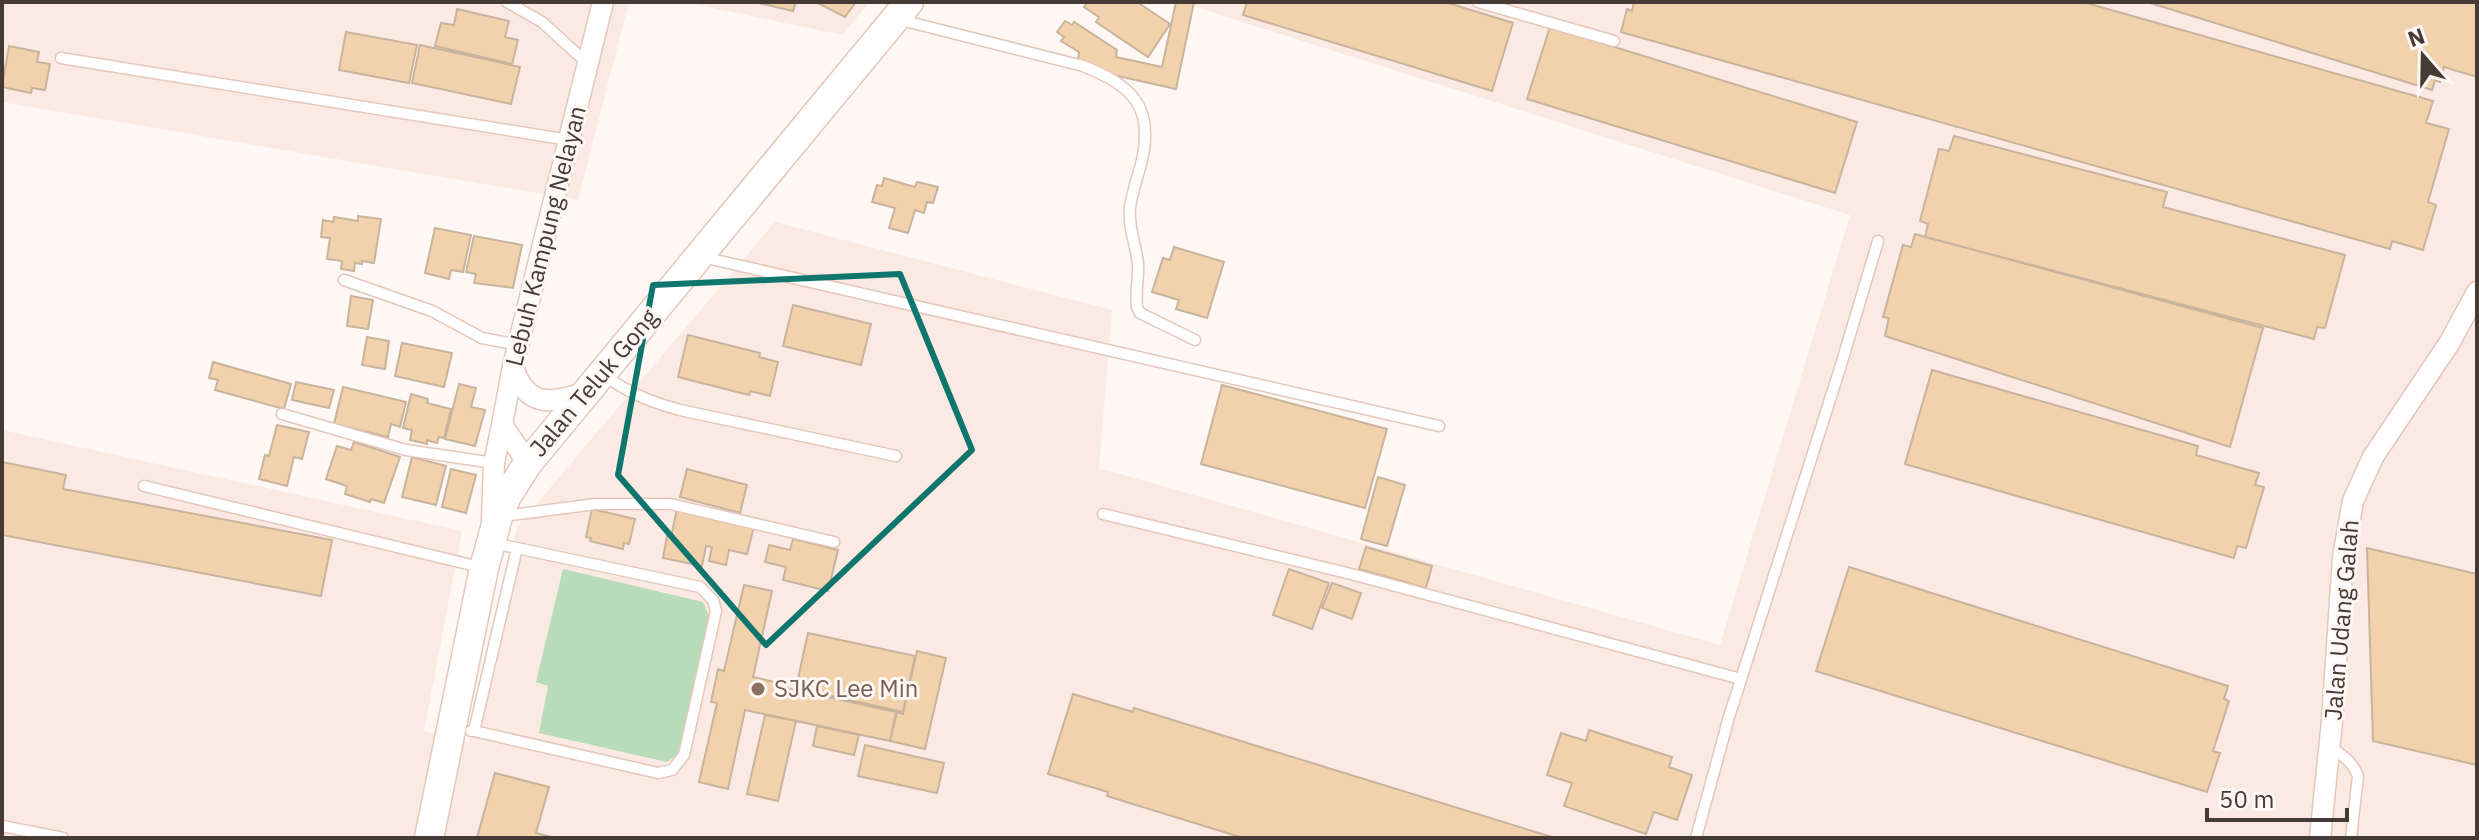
<svg xmlns="http://www.w3.org/2000/svg" width="2479" height="840" viewBox="0 0 2479 840" font-family="'IBM Plex Sans',sans-serif">
  <style>
    .built { fill: #faeae3 }
    .green { fill: #b8dcb9 }
    .building { fill: #f2d2ac; stroke: #c8b49d; stroke-width: 2 }
    .lines { fill: none; stroke-linecap: round; stroke-linejoin: round }
    .lane-casing { stroke: #e5c7b9; stroke-width: 13 }
    .street-casing { stroke: #e5c7b9; stroke-width: 23 }
    .secondary-casing { stroke: #e5c7b9; stroke-width: 31 }
    .lane { stroke: #fff; stroke-width: 10 }
    .street { stroke: #fff; stroke-width: 20 }
    .secondary { stroke: #fff; stroke-width: 28 }
    .marked { fill: none; stroke: #0f766e; stroke-width: 6; stroke-linejoin: round }
    .education-dot { fill: #8d6e63; stroke: #fef7f4; stroke-width: 3 }
    .labels { text-anchor: middle; stroke-width: 6; stroke-linejoin: round; paint-order: stroke }
    .street-label { font-size: 24px; fill: #463a34; stroke: #fef7f4 }
    .education-label { font-size: 24px; fill: #785e54; stroke: #fef7f4; text-anchor: start }
  </style>
  <rect width="100%" height="100%" fill="#fef7f4"/>
  <path class="built" d="M2 2H629L578 200 2 102Z
    M684 2H870L842 35Z
    M1193 2H2477V838H2V430L462 531 424 731 469 743 517 527 775 222 1112 310 1099 468 1720 645 1850 215 1192 6Z"/>
  <path class="green" d="M563 569 703 602 709 616 678 754 667 762 539 733 548 686 536 682Z"/>
  <path class="building" d="M755 2H796L793 11Z
    M816 2H856L845 17Z
    M1088 2H1137L1170 24 1148 57 1096 22 1099 17 1084 7Z
    M1176 2H1194L1176 89 1077 67 1079 52 1061 41 1064 37 1057 32 1065 21 1072 25 1074 22 1117 50 1116 57 1162 67Z
    M1247 2H1445L1513 23 1492 91 1243 15Z
    M1634 2H2083L2433 101 2426 123 2449 129 2428 202 2436 205 2423 250 2392 241 2390 249 1621 32 1627 9 1632 11Z
    M2147 2H2477V77L2444 67 2440 82 2435 80 2432 90Z
    M457 9 509 21 505 37 518 40 512 64 435 46 441 23 454 25Z
    M1550 27 1857 122 1835 193 1527 99Z
    M346 32 417 45 409 83 339 70Z
    M420 45 520 67 511 104 412 83Z
    M9 46 39 52 37 62 50 64 45 90 32 88 31 93 2 87Z
    M1954 136 2167 192 2163 207 2345 255 2325 328 2317 327 2314 339 1925 237 1928 224 1920 221 1939 149 1949 151Z
    M884 178 915 187 917 182 938 187 933 203 927 202 924 213 915 210 908 233 889 228 895 208 872 202 877 185 882 186Z
    M358 216 381 219 374 263 362 261V264L355 263 354 271 341 269 342 261 327 259 330 238 321 237 323 220 333 222 334 217 358 221Z
    M435 228 471 235 463 272 451 270 449 279 425 273Z
    M1915 234 2263 328 2230 447 1885 336 1889 318 1883 317 1903 245 1911 247Z
    M474 236 522 245 513 288 474 283 476 274 466 272Z
    M1174 247 1224 262 1207 318 1176 309 1179 300 1152 292 1163 258 1170 260Z
    M351 296 373 300 368 329 347 326Z
    M793 305 871 324 861 365 783 346Z
    M688 335 760 353 759 357 778 362 770 396 750 391 749 395 678 377Z
    M367 337 389 341 385 369 362 365Z
    M402 343 452 353 444 387 395 376Z
    M213 362 291 384 284 409 215 390 218 380 209 378Z
    M1932 370 2198 446 2196 455 2259 473 2255 485 2264 487 2246 548 2237 546 2234 558 1905 464Z
    M296 382 334 390 329 408 292 400Z
    M459 384 476 388 471 407 485 410 475 446 445 439Z
    M1222 385 1387 429 1365 508 1201 464Z
    M343 387 406 402 400 427 391 424 388 437 334 424Z
    M411 394 428 399 427 403 451 409 444 438 439 437 437 443 427 440V444L410 440 412 430 403 428Z
    M277 425 309 432 302 459 294 457 287 486 259 479 265 455 269 456Z
    M354 442 400 457 384 503 371 499 370 502 345 494 347 486 326 479 337 446 351 450Z
    M412 457 446 466 436 505 402 497Z
    M2 462 66 475 63 489 332 540 321 596 2 535Z
    M451 469 476 475 466 513 442 507Z
    M687 469 747 485 740 513 680 497Z
    M1378 477 1405 485 1387 546 1361 539Z
    M592 509 635 519 629 544 624 543 623 549 590 541 591 538 586 537Z
    M677 509 754 526 747 554 729 550 726 565 709 561 712 547 706 546 702 566 663 558 667 536 671 537Z
    M793 539 838 550 828 591 783 580 786 567 765 562 769 545 790 550Z
    M1366 547 1432 566 1426 588 1359 569Z
    M2367 548 2477 574V765L2373 741Z
    M1849 567 2228 686 2224 699 2229 701 2213 751 2220 753 2207 792 1816 671Z
    M1289 569 1329 583 1312 629 1273 615Z
    M1332 583 1361 593 1352 619 1322 608Z
    M744 585 772 591 753 677 787 685 786 688 896 712 890 741 745 710 728 789 699 782 717 703 711 702 718 669 724 671Z
    M808 633 915 656 903 712 796 688Z
    M917 651 946 658 925 749 890 741 897 712 903 714Z
    M1073 694 1133 712 1134 708 1555 838H1243L1107 796 1108 792 1048 774Z
    M765 715 796 721 778 801 747 794Z
    M817 726 859 735 854 755 813 746Z
    M1589 730 1672 757 1669 767 1692 775 1677 820 1654 812 1646 834 1564 806 1572 783 1547 775 1561 733 1586 741Z
    M865 745 944 763 937 793 858 776Z
    M495 773 549 787 536 833 555 838H477Z"/>
  <g class="lines">
    <defs>
      <path id="lane" d="M507 2 542 22 587 63
        M1478 2 1614 41
        M897 19 1083 66C1131 85 1154 105 1142 160 1138 176 1132 192 1130 208 1128 228 1136 244 1138 264 1139 278 1135 292 1137 307L1140 313 1195 340
        M61 58 569 140
        M702 257 1439 426
        M344 280 432 311 482 338 518 345
        M604 375C628 393 651 402 680 410L896 456
        M282 414 406 450 494 463
        M144 486 484 568
        M1103 514 1351 574 1741 679
        M504 516 595 504H670L834 542
        M471 731H474L517 548 493 543
        M474 731 658 773 672 770 684 755 716 611 713 600 700 587 517 548
        M2330 747C2343 756 2352 761 2358 776L2351 838
        M2 826 63 838
        M1696 838 1729 717 1841 365 1878 241"/>
      <path id="street" d="M513 366C525 407 551 405 585 392
        M528 463 502 425 513 366 603 2
        M492 520 494 463 502 425
        M2320 838 2332 721 2343 557 2353 501 2373 457 2450 342 2477 292"/>
      <path id="secondary" d="M429 838 484 568 498 517 507 496 528 463 909 2"/>
    </defs>
    <use href="#lane" class="lane-casing"/>
    <use href="#street" class="street-casing"/>
    <use href="#secondary" class="secondary-casing"/>
    <use href="#lane" class="lane"/>
    <use href="#street" class="street"/>
    <use href="#secondary" class="secondary"/>
  </g>
  <path class="marked" d="M900 274 972 450 766 645 618 475 653 285Z"/>
  <circle class="education-dot" cx="758" cy="689" r="8"/>
  <g class="labels">
    <g class="street-label">
      <text transform="translate(546 236) rotate(-76)" y="8">Lebuh Kampung Nelayan</text>
      <text transform="translate(594 383) rotate(-50)" y="8">Jalan Teluk Gong</text>
      <text transform="translate(2342 620) rotate(-85)" y="8">Jalan Udang Galah</text>
    </g>
    <g class="education-label">
      <text x="774" y="697">SJKC Lee Min</text>
    </g>
  </g>
  <rect width="2479" height="840" fill="none" stroke="#463a34" stroke-width="8"/>
  <g transform="translate(2423 56) rotate(340)" stroke="#fef7f4" stroke-width="6" paint-order="stroke">
  <path d="M0-6L14 30L0 20L-14 30Z" fill="#463a34"/>
  <text y="-12" font-size="22" font-weight="bold" text-anchor="middle" fill="#463a34">N</text>
  </g>
  <path d="M2207 808v12h140v-12" fill="none" stroke="#463a34" stroke-width="4"/>
  <text x="2219" y="808" font-size="24" fill="#463a34" stroke="#fef7f4" stroke-width="6" paint-order="stroke">50 m</text>
</svg>
